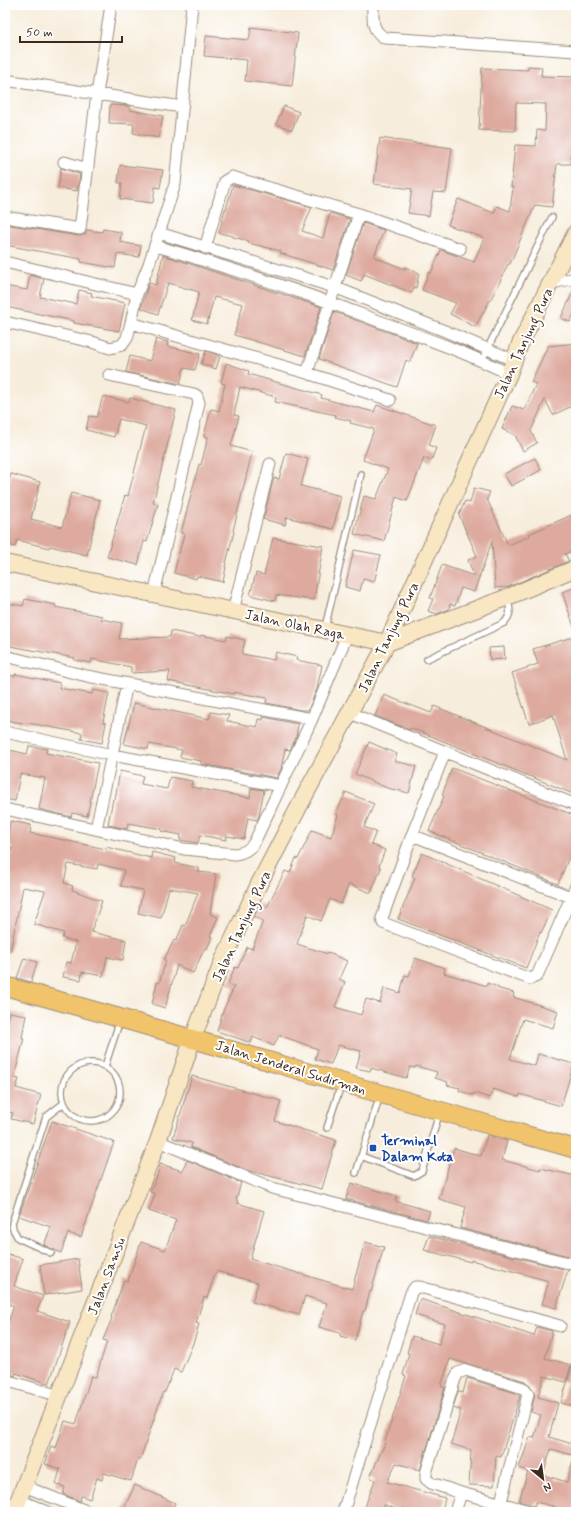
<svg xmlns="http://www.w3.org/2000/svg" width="581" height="1517" viewBox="0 0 581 1517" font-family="Mynerve,sans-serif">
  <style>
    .building { fill: #deaa9f }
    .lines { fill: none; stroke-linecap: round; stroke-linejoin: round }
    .lane-casing { stroke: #998c7d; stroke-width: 8 }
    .street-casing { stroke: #998c7d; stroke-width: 13 }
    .secondary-casing { stroke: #998c7d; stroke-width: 18 }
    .primary-casing { stroke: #998c7d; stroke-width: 20 }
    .lane { stroke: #fff; stroke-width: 5.5 }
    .street { stroke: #fff; stroke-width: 11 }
    .secondary { stroke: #f9e7c3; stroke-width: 16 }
    .primary { stroke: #f1c36a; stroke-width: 18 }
    .transit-dot { fill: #1a4fb4; stroke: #fff; stroke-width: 1.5 }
    .labels { text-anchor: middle; stroke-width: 4; stroke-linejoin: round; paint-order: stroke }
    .street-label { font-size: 14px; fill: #3b2a1e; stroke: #fff }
    .transit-label { font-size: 14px; font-weight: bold; fill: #164399; stroke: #fff; text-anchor: start }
  </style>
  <rect width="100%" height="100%" fill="#fff"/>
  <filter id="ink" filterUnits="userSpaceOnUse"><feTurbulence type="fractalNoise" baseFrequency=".025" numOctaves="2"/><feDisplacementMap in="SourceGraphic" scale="8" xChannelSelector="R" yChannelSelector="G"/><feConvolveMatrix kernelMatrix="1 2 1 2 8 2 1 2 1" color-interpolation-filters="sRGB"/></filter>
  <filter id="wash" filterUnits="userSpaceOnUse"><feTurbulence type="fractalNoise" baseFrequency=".012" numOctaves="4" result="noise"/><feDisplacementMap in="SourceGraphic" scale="16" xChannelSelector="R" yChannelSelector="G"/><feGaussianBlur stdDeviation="0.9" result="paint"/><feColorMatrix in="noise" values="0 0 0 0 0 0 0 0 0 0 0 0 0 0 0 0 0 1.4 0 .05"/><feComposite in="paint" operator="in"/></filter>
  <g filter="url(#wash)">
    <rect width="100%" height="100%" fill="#f7eddc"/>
    <g id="blocks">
      <path class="building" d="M251 27 298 33 292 86 245 81 247 60 204 56 206 36 249 40Z
        M528 66 542 67 541 76 576 77V146H571V164H557L552 207 535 205 510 264H508L498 286 475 327 450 314 456 303 422 290 429 272 431 273 441 250 474 262 484 238 448 225 458 199 494 213 497 206 510 211 513 187H511L515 145 536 146 537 130 545 131 546 104 516 103 515 131 479 130 482 68 528 70Z
        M110 105 130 106V110L163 116 159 138 133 133 134 124 109 123Z
        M284 106 299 112 292 130 276 124Z
        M380 138 452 148 446 193 433 192 429 216 408 213 412 189 374 184Z
        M120 165 163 170 160 188 155 187 153 203 120 199 122 183H118Z
        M61 168 80 174 77 191 58 188Z
        M233 185 312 207 302 231 323 238 330 213 350 219 333 270 280 253 281 251 248 243 249 241 233 237V236L219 233 225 209H226Z
        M363 223 384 230 374 257 405 269V267L419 273 416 288 414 287 412 293 364 274 361 281 346 275Z
        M5 224 79 236 86 234 87 230 102 232 103 229 121 232 120 242 141 246 139 257 117 254 115 268 81 262V259L5 245Z
        M163 255 321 307 305 356 234 335 243 304 214 297 207 324 192 320 199 292 168 283 158 314 141 308 149 283 156 285Z
        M30 275 44 279 40 297 76 304 79 290 92 293 91 296 125 303 119 331 74 323V321L5 307V286L27 290Z
        M576 285V309L570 322 561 318Z
        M334 312 417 343 410 362 406 360 397 387 319 359Z
        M156 339 168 342 167 346 200 354 195 370 184 368 180 384 126 372 130 356 150 361Z
        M576 343V404L553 415 545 399 531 431 537 443 523 451 515 435 502 429 512 406 524 410 536 384 531 382 548 346Z
        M206 351 220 356 216 369 201 364Z
        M226 363 249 371 248 374 322 395 321 398 374 412 377 405 436 425 429 445 436 448 431 461 424 458 407 501 396 497 384 541 354 534 364 496 376 499 388 469 363 460 374 429 350 423 351 421 335 417 336 415 275 402 276 397 240 387 234 415 239 416 231 446 252 452 233 531 234 532 225 567H226L223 582 197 576 196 579 174 573 184 534 181 533 199 464 201 465 208 437 204 436 211 409 219 411 225 384 221 383Z
        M103 396 129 402 130 398 176 410 153 503 158 504 147 542 144 541 138 565 107 557 125 495 128 496 146 426 119 419 114 437 86 430 89 416 97 417Z
        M286 453 308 459 301 486 341 496 333 529 287 517 285 525 263 519 274 478 279 479Z
        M535 458 541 470 511 486 504 474Z
        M11 474 40 482 31 519 62 527 71 493 100 500 87 555 50 546 49 548 17 540 15 547 5 544V496Z
        M474 488 490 492 487 499 508 545 530 536 529 534 576 513V549L565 554 569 561 508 587 495 588 492 541 474 592 461 588 455 606 450 604 449 609 437 614 428 611 433 599 430 598 442 565 474 576 468 560 477 556 459 515 465 501 470 503Z
        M273 538 323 546 314 600 276 595 275 601 250 595 256 573 264 575Z
        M354 550 381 555 374 582 363 579 360 591 345 587Z
        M576 587V627H574L562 592Z
        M25 599 56 605 55 607 102 616 101 619 122 623 119 639 170 637 171 631 200 637 201 635 226 640 227 636 245 640 242 654 274 660 276 652 297 657 296 660 322 665 317 689 308 710H301L266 703 267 698 234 692V694L168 681 170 671 131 673V667L92 659 91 663 74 660 75 658 5 645V612L7 603 23 606Z
        M573 637 576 646V795L411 728 410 730 375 716 384 695 431 713 434 706 567 760 553 715 529 724 512 673 538 664 533 649Z
        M504 647 505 659 490 660 489 648Z
        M15 674 60 683 59 688 92 694 93 690 109 693 103 722 106 723 102 743 81 739 82 733 28 723V724L5 720V675L15 676Z
        M134 703 209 719 211 712 229 715 227 721 257 727 258 719 263 720V717L298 724 296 738 290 750 285 749 281 769 277 778 201 764V761L180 757 182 750 149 744 148 749 124 744Z
        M369 742 397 754 394 761 416 766 409 793 387 788 355 774Z
        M29 746 47 749 46 753 98 763 87 816 72 813 71 817 39 809 45 778 20 774 15 801 5 799V749L27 754Z
        M452 768 576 816V840L558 884 429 831 444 796 442 795Z
        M120 771 143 776 141 784 167 789 170 777 192 781 191 787 250 798 251 788 264 790 259 815 257 820 248 818 244 839 227 836 226 840 200 835 198 843 180 840 181 835 161 831 162 829 128 823 127 829 108 825 113 799H115Z
        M346 792 374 804 364 827 376 832 371 844 385 850 379 866 381 868 371 893 349 884 341 904 330 899 321 921 307 915 297 944 328 954 329 953 347 961 339 979 345 982 335 1007 361 1015 366 999 380 1003 384 988 400 993 405 975 409 976 415 958 445 968 444 973 487 986V983L498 987 497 988 514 993 513 997 558 1011 553 1028 523 1019 510 1059 535 1066 538 1054 574 1064 561 1106 520 1094 519 1097 493 1089 490 1098 474 1093 473 1095 459 1091 460 1088 447 1085 448 1082 435 1078 437 1072 416 1066 415 1068 410 1067 406 1078 371 1068 370 1071 356 1068 361 1051 338 1045 331 1064 315 1059 318 1049 279 1035 274 1046 253 1037 251 1043 217 1031 223 1011 234 987 228 984 235 967 238 968 247 947 252 949 263 921 254 917 260 904 267 907 285 871 290 873 296 858 298 859 312 830 331 837 338 815 336 814Z
        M10 821 31 825 30 833 106 849V847L151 858 152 852 176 858 175 863 199 868V872L216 874 210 914 218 917 210 936 212 937 207 949 205 948 193 973 177 965 165 1008 152 1004 157 982 159 983 166 961 164 960 174 940 176 941 183 925 185 926 198 893 169 888 161 918 138 913 143 890 121 886 124 870 98 864 97 869 68 864 64 883 73 886 72 890 102 901 91 932 126 940 123 960 107 957 103 976 82 972 81 980 63 977 66 962 71 963 76 942 62 938 64 933 34 924 45 891 23 887 10 952 5 951V895L12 847 6 846Z
        M422 853 552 910 541 933 540 932 526 968 398 919 415 878 412 876Z
        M24 958 37 962 31 982 17 978Z
        M9 1012 26 1015 22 1038H24L14 1078 19 1079 16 1088 41 1095 33 1124 11 1119 13 1113 9 1112 8 1115H5V1032Z
        M192 1076 281 1101 275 1121 336 1140 322 1189 246 1170 191 1147 192 1143 173 1138Z
        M52 1121 114 1142 81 1237 68 1233 61 1253 44 1245 51 1227 19 1216Z
        M487 1135 507 1141 502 1160 540 1170V1168L576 1176V1258L460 1228 466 1207 439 1199 454 1148 481 1156Z
        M187 1160 241 1183 236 1200 238 1201 237 1203 264 1211 250 1259 352 1289 365 1242 384 1247 371 1292 370 1291 365 1311H363L355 1340 340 1336V1333L319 1327 327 1303 305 1296 299 1315 252 1302 258 1283 216 1271 207 1298 204 1297 196 1323 199 1324 194 1341 181 1372 174 1369 165 1392H163L140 1460 138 1459 131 1481 104 1473 102 1480 97 1478 90 1499 81 1496 80 1501 63 1494 65 1487 56 1485 60 1469 45 1464 51 1446 56 1448 65 1421 76 1424 91 1376 96 1377 107 1341 103 1340 112 1318 111 1317 124 1280 128 1281 141 1242 165 1250 176 1220 149 1211 155 1194 150 1192 156 1179 160 1164 183 1171Z
        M351 1183 397 1196 395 1201 430 1211 427 1220 346 1199Z
        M429 1236 568 1270 556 1308 542 1304 549 1281 471 1260V1262L424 1250Z
        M5 1253 23 1259 14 1286 43 1296 37 1311 70 1322 49 1384 16 1373 15 1376 5 1373V1331L14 1306 8 1304 7 1307H5Z
        M78 1259 82 1289 44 1295 40 1265Z
        M420 1299 534 1336 537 1327 552 1331 545 1358 571 1365 566 1382 544 1376 538 1397 558 1403 549 1437 576 1445V1456L551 1449 543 1475 567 1482 573 1460H576V1512H554L556 1507 536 1502 534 1506 519 1501 528 1471 519 1468 530 1437 534 1438 541 1415 531 1412 535 1395 533 1390 525 1381 450 1359 441 1386 445 1388 420 1470 396 1463 387 1482 445 1498 442 1512H418L403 1508 402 1511 384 1505 383 1512H363L375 1480 370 1477 386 1441H385L406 1376 403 1375 409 1353H407L412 1336 439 1344 445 1324 415 1315Z
        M573 1363H576V1407L561 1403Z
        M467 1378 519 1394 520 1396 501 1457 496 1456 494 1486 469 1485 471 1450 451 1444 461 1410 453 1408 458 1391 463 1393Z
        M135 1485 175 1503 171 1512H122Z"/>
    </g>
  </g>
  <g filter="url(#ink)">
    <use href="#blocks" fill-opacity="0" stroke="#998c7d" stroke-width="1"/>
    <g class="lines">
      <defs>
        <path id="lane" d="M482 360 552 217
          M325 628 361 474
          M427 659 504 623C512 614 510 610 508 599
          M62 1092a29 29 0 1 1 58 0a29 29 0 1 1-58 0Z
          M105 1066 120 1020
          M327 1128 341 1085
          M361 1156 414 1176 422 1171 439 1114
          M356 1173 380 1095
          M51 1253 18 1238 13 1229 12 1223 46 1117 64 1103"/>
        <path id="street" d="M192 5 175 184 149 264 137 294 131 323 307 373 390 400
          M373 5C373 20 371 30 385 38L576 51
          M5 80 182 107
          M64 162 88 169
          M5 217 80 229 97 94 111 5
          M159 233 334 287 445 331 513 360
          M155 246C172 250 188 256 205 261 260 278 314 296 368 317 416 335 464 351 509 374
          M205 248 225 181 232 177 359 214 460 249
          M5 262 137 294
          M551 283 576 278
          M5 322 92 342 110 348 122 345 125 341 127 338 131 323
          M307 373 359 214
          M109 375 194 394 197 396 199 403 154 594
          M233 611 270 464
          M5 656 87 676 312 719
          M350 713 576 805
          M5 732 112 755 281 786
          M445 752 412 835 382 918 383 923 530 979 537 976 576 886
          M5 809 184 849 235 854C244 853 249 850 254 843L312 719 347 635
          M96 829 127 684
          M412 835 576 899
          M158 1141 272 1188 576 1265
          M5 1380 60 1396
          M24 1486 89 1512
          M461 1493 431 1483 426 1479V1473L455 1379 458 1373 466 1370 523 1388 528 1394 501 1502
          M19 1500 48 1512
          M343 1512 411 1293 415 1287H420L560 1326
          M455 1512 461 1493 530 1511"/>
        <path id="secondary" d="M5 563 387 643 508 597 576 568
          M14 1512 158 1141 193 1038 224 958 259 884 304 797 387 643 509 374 520 344 576 232"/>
        <path id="primary" d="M5 986C196 1038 385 1097 576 1149"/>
      </defs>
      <use href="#lane" class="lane-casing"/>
      <use href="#street" class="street-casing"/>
      <use href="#secondary" class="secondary-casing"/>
      <use href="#primary" class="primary-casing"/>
      <use href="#lane" class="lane"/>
      <use href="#street" class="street"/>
      <use href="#secondary" class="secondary"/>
      <use href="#primary" class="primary"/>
    </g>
  </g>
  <rect class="transit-dot" x="369" y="1144" width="8" height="8" rx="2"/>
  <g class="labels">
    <g class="street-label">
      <text transform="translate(523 343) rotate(-65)" y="5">Jalan Tanjung Pura</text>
      <text transform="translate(295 624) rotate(12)" y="5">Jalan Olah Raga</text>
      <text transform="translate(388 637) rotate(-64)" y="5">Jalan Tanjung Pura</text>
      <text transform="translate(241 926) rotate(-65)" y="5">Jalan Tanjung Pura</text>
      <text transform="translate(291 1067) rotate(17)" y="5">Jalan Jenderal Sudirman</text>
      <text transform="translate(106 1276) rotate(-69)" y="5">Jalan Samsu</text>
    </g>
    <g class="transit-label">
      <text x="381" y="1145">Terminal<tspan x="381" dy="16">Dalam Kota</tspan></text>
    </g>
  </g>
  <rect width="581" height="1517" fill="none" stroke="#fff" stroke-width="20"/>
  <g transform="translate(543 1479) rotate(151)" stroke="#ffffff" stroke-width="3" paint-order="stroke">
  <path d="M0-3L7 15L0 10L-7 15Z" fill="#3b2a1e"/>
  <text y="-6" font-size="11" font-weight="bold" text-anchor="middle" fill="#3b2a1e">N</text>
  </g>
  <path d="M20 36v6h102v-6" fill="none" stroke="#3b2a1e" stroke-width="2"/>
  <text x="26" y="36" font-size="12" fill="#3b2a1e" stroke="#ffffff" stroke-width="3" paint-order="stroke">50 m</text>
</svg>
